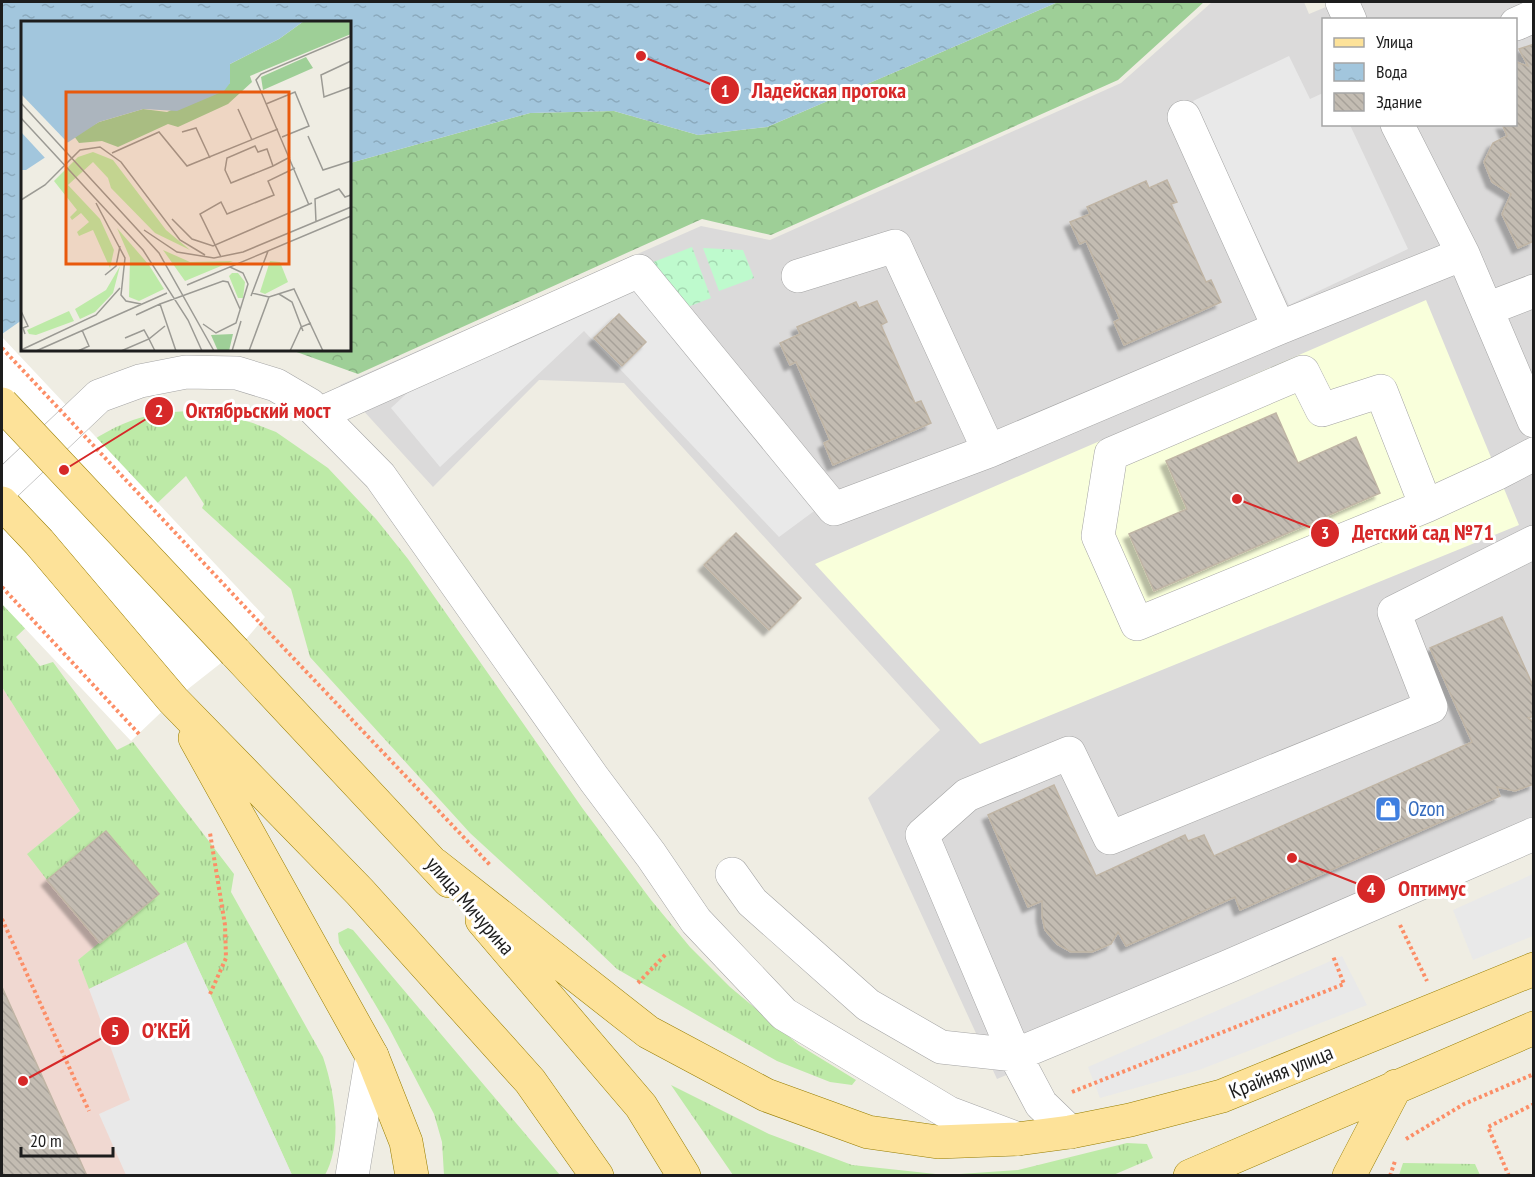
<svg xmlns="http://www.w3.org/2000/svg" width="1535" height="1177" viewBox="0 0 1535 1177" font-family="'PT Sans Narrow',sans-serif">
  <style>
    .residential { fill: #dbdada; fill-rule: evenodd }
    .commercial { fill: #f0d8d1 }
    .education { fill: #f9ffdb }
    .grass { fill: url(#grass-tufts) }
    .forest { fill: url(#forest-crowns) }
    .park { fill: url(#park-crowns) }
    .parking { fill: #e9e9e9 }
    .water { fill: url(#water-ripples) }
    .pier { fill: #fff }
    .building { fill: url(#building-back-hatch); stroke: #c0b5a5; stroke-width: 1.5; filter: url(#shadow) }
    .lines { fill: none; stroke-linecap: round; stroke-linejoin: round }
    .minor-casing { stroke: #a4a4a4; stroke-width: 34 }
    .major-casing { stroke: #967d00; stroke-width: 34 }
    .path { stroke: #fc8e67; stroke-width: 4; stroke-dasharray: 3 3; stroke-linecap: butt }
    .minor { stroke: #fff; stroke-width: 33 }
    .major { stroke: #fde299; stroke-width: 33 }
    .major-bridge-casing { stroke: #967d00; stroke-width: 34; stroke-linecap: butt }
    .path-bridge { stroke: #fc8e67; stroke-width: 4; stroke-dasharray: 3 3; stroke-linecap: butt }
    .major-bridge { stroke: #fde299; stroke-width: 33 }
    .labels { text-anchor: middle; stroke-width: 6; stroke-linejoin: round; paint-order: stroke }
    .shop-label { font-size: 21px; fill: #366cbe; stroke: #fff; text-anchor: start }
    .street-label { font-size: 21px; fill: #1d1d1d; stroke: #fff }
    .inset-road { fill: none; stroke: #9b9a94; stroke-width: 1.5 }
    .view { fill: #e8590c; fill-opacity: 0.15; stroke: #e8590c; stroke-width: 3 }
    .inset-edge { fill: none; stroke: #1d1d1d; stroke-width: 3 }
    .leader { fill: none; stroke: #d62828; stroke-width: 2 }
    .callout-dot { fill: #d62828; stroke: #fff; stroke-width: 2 }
    .mark-label { font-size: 18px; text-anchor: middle; font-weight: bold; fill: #fff }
    .callout-label { font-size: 22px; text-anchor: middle; font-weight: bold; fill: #d62828; stroke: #fff; stroke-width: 6; stroke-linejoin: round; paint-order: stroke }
  </style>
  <defs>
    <pattern id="grass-tufts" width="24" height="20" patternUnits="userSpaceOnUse" patternTransform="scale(1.5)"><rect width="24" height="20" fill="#bdeaa7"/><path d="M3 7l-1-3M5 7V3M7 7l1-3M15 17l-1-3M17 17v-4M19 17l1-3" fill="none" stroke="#a2c88f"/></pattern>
    <pattern id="forest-crowns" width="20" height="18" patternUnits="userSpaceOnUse" patternTransform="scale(1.5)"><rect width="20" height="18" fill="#9ecf97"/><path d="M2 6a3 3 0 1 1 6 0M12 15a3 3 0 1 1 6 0" fill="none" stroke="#88b182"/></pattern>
    <pattern id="park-crowns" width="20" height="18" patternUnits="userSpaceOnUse" patternTransform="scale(1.5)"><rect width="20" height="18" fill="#befacd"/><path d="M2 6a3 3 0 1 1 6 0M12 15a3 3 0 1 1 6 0" fill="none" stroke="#a3d6b0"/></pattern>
    <pattern id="water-ripples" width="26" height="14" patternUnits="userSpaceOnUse" patternTransform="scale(1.5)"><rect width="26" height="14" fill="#a2c6dd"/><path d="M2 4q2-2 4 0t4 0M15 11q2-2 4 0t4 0" fill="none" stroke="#8baabd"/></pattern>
    <pattern id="building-back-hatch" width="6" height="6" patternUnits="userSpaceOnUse" patternTransform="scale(1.5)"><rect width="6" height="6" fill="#c3bcb2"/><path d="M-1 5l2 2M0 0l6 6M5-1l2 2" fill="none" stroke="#a7a199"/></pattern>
    <filter id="shadow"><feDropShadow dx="-5.5" dy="5.5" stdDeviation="1.5" flood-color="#0004"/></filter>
  </defs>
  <rect width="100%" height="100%" fill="#efede3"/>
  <path class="residential" d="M1212 2H1304L1309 14 1338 2H1533V851L997 1079 868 798 940 730 624 383 539 380 433 487 340 385 701 226 770 240 1121 83ZM1324 20H1516V124H1324Z"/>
  <path class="commercial" d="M2 687 80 811 28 854 100 943 78 960 89 988 186 942 292 1175H2Z"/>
  <path class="education" d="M1426 300 1519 525 980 744 815 564Z"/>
  <path class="grass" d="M188 411 235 418 253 423 276 432 328 468 376 519 408 559 583 809 651 900 690 947 730 987 799 1045 856 1080 852 1085 830 1082 777 1061 617 969 577 931 470 833 310 657 291 589 202 508 204 504 186 476 16 637 40 666 53 662 117 750 133 742 234 874 231 892 323 1057C335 1093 343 1142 325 1175H292L186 942 89 989 78 960 159 894 106 831 47 880 27 854 80 811 2 687V521C42 483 80 439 133 420 150 414 169 412 188 411Z
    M348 928 353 930 560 1175H444L442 1142 434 1114 388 1026 339 943 338 933Z
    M671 1085 769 1134 852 1165 945 1175 1018 1170 1127 1143 1147 1144 1153 1158 1111 1176 733 1175Z
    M1403 1163 1475 1164 1480 1175H1399Z"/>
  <path class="forest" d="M1058 2H1204L1118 80 771 235 702 219 358 374 291 350H350V163L530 113 614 111 698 135 767 127Z"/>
  <path class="park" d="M692 247 711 298 672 313 638 268Z
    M703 248 743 250 754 278 719 291Z"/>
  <path class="parking" d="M1289 56 1310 99 1323 93 1324 124 1350 125 1408 249 1289 305 1193 101Z
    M639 271 821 506 779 537 584 331 440 467 391 408 441 362Z
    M1533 874V936L1473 960 1453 910Z
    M186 942 210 994 292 1175H126L99 1114 130 1100 89 989Z
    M1342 956 1367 1005 1199 1070 1100 1098 1088 1067Z"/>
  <path class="water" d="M2 2H1058L767 127 698 135 614 111 530 113 350 163V22H22V320L2 334Z"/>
  <path class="pier" d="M2 337 265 617 235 652 174 700 131 741 2 604Z"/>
  <path class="building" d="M1534 44V241L1518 248 1502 214 1511 194 1492 182 1484 162 1493 143 1507 136 1502 124H1516V62L1528 66 1519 49Z
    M1167 180 1177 202 1171 204 1206 282 1211 280 1221 302 1124 345 1114 322 1120 319 1086 241 1080 244 1070 222 1090 214 1087 207 1146 181 1149 188Z
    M877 301 887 322 881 325 915 403 921 401 931 423 833 465 824 443 830 440 796 362 790 365 780 343 800 334 797 327 856 302 859 308Z
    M619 314 646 342 622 366 594 338Z
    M1276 413 1298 463 1356 437 1380 493 1154 591 1129 534 1187 509 1166 461Z
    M736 533 801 598 769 630 704 565Z
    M1502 617 1534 688V716L1528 718 1534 722V784L1515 791 1497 787 1500 796 1240 910 1235 897 1126 946 1118 932 1111 944 1092 952H1071L1057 944 1045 930 1042 916V901L1028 907 988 815 1054 785 1096 876 1185 835 1188 841 1204 835 1214 856 1472 742 1430 648Z
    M106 831 159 894 100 943 47 880Z
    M2 987 87 1176H2Z"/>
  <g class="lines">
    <defs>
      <path id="minor" d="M1342 2 1350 20
        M1516 24 1534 16
        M1184 117 1279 328
        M1397 124 1463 254 1534 421
        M798 276 895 246 989 451
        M1487 309 1534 291
        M319 414 639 271 834 509 989 451 1279 328 1463 254
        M2 488 99 396 140 381 186 372 237 373 276 385 310 405 380 476 594 779 651 855 696 921 784 1014 949 1113 1018 1139
        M1426 506 1381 391 1322 410 1303 372 1111 454 1098 536 1137 624 1426 506 1498 473 1534 454
        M732 874 752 902 868 1005 941 1047 1015 1055 1227 967 1534 834
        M1070 1132 1041 1104 1015 1055 922 835 967 795 1069 753 1110 838 1431 707 1394 612 1534 542
        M352 1176 372 1056"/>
      <path id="major" d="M2 503 39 542 173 700 360 892 530 1081 597 1176
        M235 652 449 881
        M195 738 372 1056 406 1142 412 1176
        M434 864 648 1032 766 1095 868 1132 938 1142 1018 1139 1070 1132 1130 1120 1222 1096 1534 969
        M482 920 641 1106 684 1176
        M1190 1176 1534 1028
        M1349 1176 1396 1086"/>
    </defs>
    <use href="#minor" class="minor-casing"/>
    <use href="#major" class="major-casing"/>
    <path class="path" d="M2 587 139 734
      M260 623 491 866
      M2 919 89 1111
      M1400 925 1427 981
      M638 983 667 953
      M210 994 226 958 225 925 210 833
      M1072 1092 1344 984 1333 956
      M1406 1139 1464 1104 1534 1074
      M1390 1176 1395 1161
      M1509 1176 1488 1127 1534 1104"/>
    <use href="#minor" class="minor"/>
    <use href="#major" class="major"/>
    <defs>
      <path id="major-bridge" d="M2 404 235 652"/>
    </defs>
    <use href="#major-bridge" class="major-bridge-casing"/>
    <path class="path-bridge" d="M2 348 260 623"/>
    <use href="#major-bridge" class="major-bridge"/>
  </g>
  <defs>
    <symbol id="shop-square" viewBox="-11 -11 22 22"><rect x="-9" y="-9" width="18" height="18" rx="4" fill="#3f7fe0" stroke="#fff"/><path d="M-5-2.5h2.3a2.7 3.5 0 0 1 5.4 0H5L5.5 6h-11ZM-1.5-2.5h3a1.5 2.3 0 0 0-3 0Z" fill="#fff"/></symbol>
  </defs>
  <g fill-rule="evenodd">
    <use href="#shop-square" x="1373" y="794" width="30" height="30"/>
  </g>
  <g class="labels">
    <g class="shop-label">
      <text x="1408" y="816">Ozon</text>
    </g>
    <g class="street-label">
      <text transform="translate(470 906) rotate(49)" y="7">улица Мичурина</text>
      <text transform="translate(1281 1072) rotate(-22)" y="7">Крайняя улица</text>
    </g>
  </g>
  <g transform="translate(21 21)">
    <rect width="330" height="330" fill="#efede3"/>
    <path d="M72 131 92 139 145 209 169 229 134 212 90 167 87 157 72 141 47 164 79 198 93 229 89 247 72 209 58 215 56 211 68 201 60 192 51 199 49 196 56 189 33 160 57 136ZM96 207 128 244 143 268 118 280 108 276 109 237ZM142 229 169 241 212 240 164 260ZM249 240 259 241 267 261 244 273 239 271ZM99 245 92 272 74 291 59 298 54 288 85 269ZM211 252H217L224 261 222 277H217L208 255ZM48 290 53 300 15 314 8 313 6 309Z" fill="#bdeaa7"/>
    <path d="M283 0H330V13L229 55 231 61 207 83 157 106 147 103 97 126 81 120 58 122 53 115 78 101 122 88 146 91 209 62V43L258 18ZM285 36 292 47 242 69 240 56ZM212 313 208 330H197L190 314Z" fill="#9ecf97"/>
    <path d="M0 0H283L258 18 209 43V62L203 70 156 90 122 88 78 101 5 149H0Z" fill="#a2c6dd"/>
    <path d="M0 73 47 122 25 138 0 111Z" fill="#efede3"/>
    <path class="inset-road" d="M330 40 300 54 303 76 330 66M0 82 138 232 193 330M245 83 274 71 288 105 261 116M217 88 231 119M0 97 122 229 167 299 181 330M161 111 175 107 189 137M287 115 302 149 330 140M91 132 138 111 166 145 257 108M252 145 246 128 237 131 234 125 206 137 204 149 210 162 252 145 269 136M0 179 24 164 59 129 79 126 100 141 159 219 184 234M75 182 104 237 100 274 105 280 120 283M288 184 235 59 240 53 330 15M151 198 171 218 192 225 291 182M295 201 294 178 318 168 324 176 330 174M123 209 156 231 193 237 222 231 330 186M200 236 179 193 200 181 206 193 253 174 247 160 274 147M84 254 95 245 99 225M166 264 330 195M231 272 248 276 273 268 302 330M258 273 271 281 282 310M230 275 247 230M0 290 7 305 2 307 4 313M115 294 139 283M182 303 195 312 215 302 227 263 222 252 209 246M0 329 75 294 99 267M15 330 146 272M57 330 68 325 61 309M100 330 128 318 123 309 104 317M134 330 128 318 144 305M155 330 139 283 202 260 207 261 219 288M211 330 220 300M228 330 248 276M269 330 280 306 290 302"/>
    <path class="view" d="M45 71H268V243H45Z"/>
    <rect width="330" height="330" class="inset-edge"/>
  </g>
  <path class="leader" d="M641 56L725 90M64 470L159 411M1237 499L1325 533M1292 858L1371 889M23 1081L115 1031"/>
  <g class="callout-dot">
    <circle cx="641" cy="56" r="6"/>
    <circle cx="64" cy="470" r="6"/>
    <circle cx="1237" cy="499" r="6"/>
    <circle cx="1292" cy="858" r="6"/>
    <circle cx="23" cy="1081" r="6"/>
    <circle cx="725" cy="90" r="15"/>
    <circle cx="159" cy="411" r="15"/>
    <circle cx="1325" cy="533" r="15"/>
    <circle cx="1371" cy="889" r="15"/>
    <circle cx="115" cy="1031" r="15"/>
  </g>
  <g class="mark-label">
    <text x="725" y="97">1</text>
    <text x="159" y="417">2</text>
    <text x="1325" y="539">3</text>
    <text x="1371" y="895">4</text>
    <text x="115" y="1037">5</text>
  </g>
  <g class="callout-label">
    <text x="829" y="98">Ладейская протока</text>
    <text x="258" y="418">Октябрьский мост</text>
    <text x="1423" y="540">Детский сад №71</text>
    <text x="1432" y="896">Оптимус</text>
    <text x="166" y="1038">О’КЕЙ</text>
  </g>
  <rect width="1535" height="1177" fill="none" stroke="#1d1d1d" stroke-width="6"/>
  <rect x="1322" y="18" width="195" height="108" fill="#ffffff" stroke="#a5a5a5" stroke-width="1.5"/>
  <rect x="1334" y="38" width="30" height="9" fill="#fde299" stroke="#a5a5a5" stroke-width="1.5"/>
  <text x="1376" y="48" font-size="18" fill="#1d1d1d">Улица</text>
  <rect x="1334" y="63" width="30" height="18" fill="url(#water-ripples)" stroke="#a5a5a5" stroke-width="1.5"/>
  <text x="1376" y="78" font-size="18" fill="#1d1d1d">Вода</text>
  <rect x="1334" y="93" width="30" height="18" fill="url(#building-back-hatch)" stroke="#a5a5a5" stroke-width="1.5"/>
  <text x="1376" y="108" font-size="18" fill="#1d1d1d">Здание</text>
  <path d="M21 1147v9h92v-9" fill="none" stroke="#1d1d1d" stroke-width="3"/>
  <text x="30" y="1147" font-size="18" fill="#1d1d1d" stroke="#ffffff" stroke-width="4.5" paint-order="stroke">20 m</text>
</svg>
